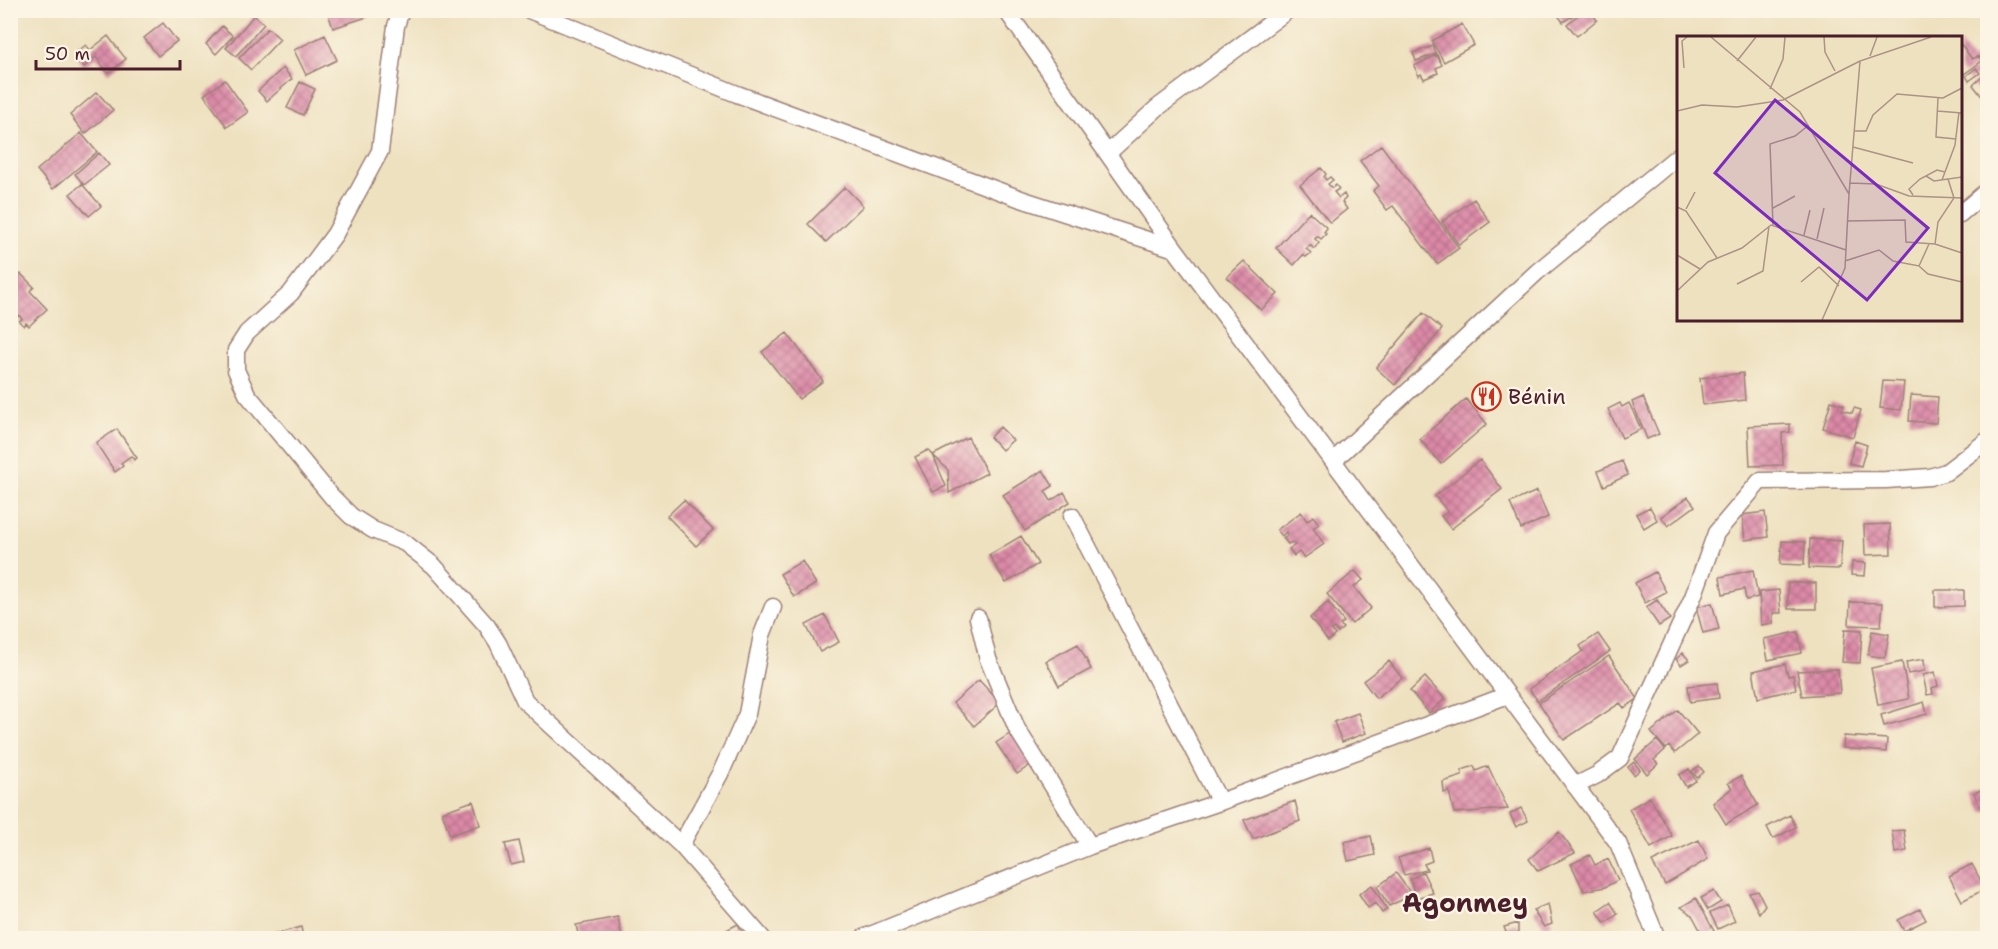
<svg xmlns="http://www.w3.org/2000/svg" width="1998" height="949" viewBox="0 0 1998 949" font-family="'Shantell Sans',sans-serif">
  <style>
    .building { fill: url(#building-cross-hatch) }
    .lines { fill: none; stroke-linecap: round; stroke-linejoin: round }
    .minor-casing { stroke: #9c8076; stroke-width: 19 }
    .minor { stroke: #fff; stroke-width: 16 }
    .labels { text-anchor: middle; stroke-width: 4.5; stroke-linejoin: round; paint-order: stroke }
    .poi-label { font-size: 22px; fill: #4a1f2b; stroke: #fcf5e5; text-anchor: start }
    .quarter-label { font-size: 26px; font-weight: bold; fill: #4a1f2b; stroke: #fcf5e5 }
    .inset-road { fill: none; stroke: #ac9384; stroke-width: 1.5 }
    .view { fill: #7b2cbf; fill-opacity: 0.15; stroke: #7b2cbf; stroke-width: 3 }
    .inset-edge { fill: none; stroke: #4a1f2b; stroke-width: 3 }
  </style>
  <defs>
    <pattern id="building-cross-hatch" width="8" height="8" patternUnits="userSpaceOnUse" patternTransform="scale(1.5)"><rect width="8" height="8" fill="#db89a7"/><path d="M0 0l8 8M0 8l8-8" fill="none" stroke="#b46f88"/></pattern>
  </defs>
  <rect width="100%" height="100%" fill="#fcf5e5"/>
  <filter id="ink" filterUnits="userSpaceOnUse"><feTurbulence type="fractalNoise" baseFrequency=".0167" numOctaves="2"/><feDisplacementMap in="SourceGraphic" scale="12" xChannelSelector="R" yChannelSelector="G"/><feConvolveMatrix kernelMatrix="1 2 1 2 8 2 1 2 1" color-interpolation-filters="sRGB"/></filter>
  <filter id="wash" filterUnits="userSpaceOnUse"><feTurbulence type="fractalNoise" baseFrequency=".008" numOctaves="4" result="noise"/><feDisplacementMap in="SourceGraphic" scale="24" xChannelSelector="R" yChannelSelector="G"/><feGaussianBlur stdDeviation="1.35" result="paint"/><feColorMatrix in="noise" values="0 0 0 0 0 0 0 0 0 0 0 0 0 0 0 0 0 1.4 0 .05"/><feComposite in="paint" operator="in"/></filter>
  <g filter="url(#wash)">
    <rect width="100%" height="100%" fill="#eee1c0"/>
    <g id="blocks">
      <path class="building" d="M327 10H365L367 17 333 28Z
        M1554 10H1582L1563 22Z
        M1584 10H1589L1597 20 1577 36 1567 24Z
        M254 15 264 24 236 56 226 48Z
        M163 23 177 41 158 56 144 38Z
        M1462 24 1474 45 1444 62 1432 41Z
        M222 26 233 36 216 54 206 44Z
        M268 28 280 39 251 70 239 58Z
        M325 35 337 60 306 75 294 50Z
        M108 36 126 59 108 73 96 57 84 67 74 54 86 45 90 50Z
        M1960 43 1972 59 1979 56 1982 61 1964 74 1960 70Z
        M1433 46 1436 54 1416 61 1413 53Z
        M1437 55 1442 65 1436 68 1438 73 1424 79 1421 74 1419 76 1414 66Z
        M283 68 292 79 267 101 258 91Z
        M1976 68 1980 73 1969 81 1966 76Z
        M1985 74 1988 78V104L1973 85Z
        M225 80 248 112 227 127 204 95Z
        M300 82 315 89 303 115 287 108Z
        M97 92 113 110 85 134 70 115Z
        M81 133 97 152 53 189 37 170Z
        M1381 145 1459 248 1437 264 1393 206 1387 210 1373 191 1379 186 1360 161Z
        M99 153 109 165 84 185 75 174Z
        M1321 168 1326 174 1324 177 1326 180 1330 177 1333 180 1328 184 1332 188 1336 185 1339 189 1334 192 1339 198 1344 194 1346 198 1342 202 1347 209 1330 223 1300 185Z
        M82 184 101 206 89 216 70 194Z
        M845 187 863 206 826 242 808 224Z
        M1474 199 1490 222 1459 245 1442 222Z
        M1309 212 1327 228 1324 232 1326 234 1321 239 1317 236 1315 239 1319 243 1314 249 1310 245 1306 249 1311 253 1306 257 1303 255 1294 265 1276 248Z
        M1244 261 1278 294 1261 310 1227 277Z
        M21 274 34 287 30 291 47 309 29 326 26 323 24 326 19 321 22 319 19 315 16 318 11 314 14 310 10 309V284Z
        M1423 313 1442 329 1395 385 1376 368Z
        M787 333 823 381 799 399 762 352Z
        M1743 373 1745 400 1703 405 1700 378Z
        M1883 381 1904 382 1901 410 1880 408Z
        M1911 395 1938 397 1936 423 1909 421Z
        M1643 397 1659 434 1647 439 1632 402Z
        M1466 399 1487 424 1441 464 1420 439Z
        M1831 401 1844 405 1842 410 1852 413 1854 408 1861 410 1853 437 1823 428Z
        M1620 403 1622 407 1629 403 1641 429 1622 438 1608 409Z
        M1790 424V432L1782 433 1783 465 1750 466 1748 426Z
        M1000 427 1013 440 1002 450 990 437Z
        M117 429 137 458 134 460 131 456 121 463 123 466 115 472 96 443Z
        M968 437 987 473 949 493 948 470 933 455 946 486 933 492 915 457 928 450 933 455Z
        M1855 441 1867 445 1861 466 1849 463Z
        M1480 460 1502 489 1451 529 1441 516 1448 512 1435 496Z
        M1622 461 1628 475 1604 486 1598 471Z
        M1043 470 1053 486 1045 491 1051 501 1064 492 1070 502 1025 531 1003 495Z
        M1537 491 1548 517 1521 529 1510 503Z
        M1688 497 1695 506 1668 526 1661 517Z
        M684 500 713 530 696 546 667 516Z
        M1650 507 1657 520 1644 528 1636 514Z
        M1301 512 1307 521 1313 516 1319 524 1313 528 1324 544 1304 558 1299 552 1294 556 1289 549 1295 545 1292 542 1288 544 1283 538 1288 535 1286 532 1282 536 1277 530Z
        M1765 512 1768 537 1745 540 1742 515Z
        M1890 524 1891 554 1865 555 1864 525Z
        M1021 536 1038 564 1006 583 989 555Z
        M1810 539 1842 541 1840 569 1809 568Z
        M1782 541 1805 542 1804 565 1780 564Z
        M802 561 816 584 794 597 780 574Z
        M1852 562 1866 563 1865 576 1851 575Z
        M1753 570 1758 597 1746 600 1744 589 1723 594 1720 577Z
        M1355 571 1363 580 1354 587 1371 608 1352 624 1327 594Z
        M1655 572 1666 592 1645 603 1635 583Z
        M1788 583H1816V609H1788Z
        M1779 590 1781 613H1773V623L1761 625 1759 592Z
        M1935 590H1964V606L1935 607Z
        M1657 600 1670 619 1659 626 1646 607Z
        M1328 602 1344 622 1340 625 1343 628 1338 633 1334 628 1331 630 1335 635 1328 641 1310 618Z
        M1850 602 1883 603 1881 626 1849 625Z
        M1712 603 1719 629 1703 633 1696 607Z
        M825 615 839 642 820 652 806 625Z
        M1845 629 1862 630 1860 663 1842 662Z
        M1872 631 1889 634 1885 658 1868 655Z
        M1798 632 1802 653 1768 660 1764 639Z
        M1598 634 1610 651 1538 701 1529 689 1583 651 1580 646Z
        M1078 644 1091 669 1059 686 1046 661Z
        M1683 653 1689 660 1681 665 1676 659Z
        M1609 656 1638 699 1624 708 1620 703 1564 740 1539 703Z
        M1924 659 1925 671 1908 674 1906 662Z
        M1389 661 1402 678 1376 698 1363 681Z
        M1902 662 1909 699 1878 705 1871 668Z
        M1785 664 1788 676 1793 675 1796 689 1758 698 1753 671Z
        M1838 669 1840 693 1802 696 1797 671Z
        M1935 672 1938 686 1932 688 1933 694 1927 695 1923 675Z
        M1425 677 1445 699 1429 713 1410 691Z
        M979 680 1000 703 974 726 953 703Z
        M1717 683 1719 698 1690 702 1688 686Z
        M1924 702 1927 714 1884 726 1881 715Z
        M1678 710 1698 734 1675 753 1669 746 1666 749 1651 732Z
        M1358 713 1366 733 1342 742 1334 722Z
        M1017 729 1038 760 1017 774 996 743Z
        M1844 736 1887 739 1886 752 1843 748Z
        M1657 740 1665 750 1654 760 1658 764 1647 774 1635 759Z
        M1634 762 1640 770 1634 775 1628 767Z
        M1474 766 1476 771 1488 766 1508 809 1454 813 1449 791 1444 793 1443 782 1462 776V770Z
        M1699 766 1704 772 1697 778 1692 771Z
        M1689 769 1696 781 1686 787 1679 775Z
        M1741 776 1758 805 1726 824 1713 803 1732 788 1728 783Z
        M1988 787V810L1982 812 1974 793Z
        M1650 797 1672 836 1651 848 1629 809Z
        M473 801 480 825 450 835 442 812Z
        M1295 801 1300 821 1253 839 1244 820Z
        M1521 808 1528 821 1516 827 1510 814Z
        M1790 815 1796 827 1773 839 1767 827Z
        M1904 830 1907 851 1895 853 1892 831Z
        M1559 832 1575 853 1538 871 1529 859Z
        M1371 836 1375 855 1348 861 1344 842Z
        M1699 840 1708 859 1665 885 1652 862Z
        M519 841 524 862 511 865 505 844Z
        M1429 848 1432 861 1424 864 1427 870 1404 875 1398 858Z
        M1590 855 1595 865 1608 859 1618 880 1605 887 1584 891 1571 864Z
        M1972 864 1985 889 1962 901 1949 876Z
        M1423 872 1433 893 1416 898 1410 879Z
        M1396 873 1412 895 1389 906 1377 887Z
        M1372 885 1387 909 1382 913 1375 903 1368 908 1359 894Z
        M1714 891 1721 902 1708 910 1701 898Z
        M1758 891 1765 905 1759 913 1749 893Z
        M1696 898 1714 931 1704 937 1692 915 1681 907Z
        M1610 902 1618 914 1605 923 1597 911Z
        M1548 904 1552 924 1544 927 1533 910Z
        M1728 905 1735 921 1718 929 1710 913Z
        M1920 909 1926 920 1904 931 1898 920Z
        M618 917 622 938H579L576 925Z
        M1518 923V936L1508 938 1504 927Z
        M738 924 745 938H711Z
        M301 927 303 938H261Z"/>
    </g>
  </g>
  <g filter="url(#ink)">
    <use href="#blocks" fill-opacity="0" stroke="#9c8076" stroke-width="1.5"/>
    <g class="lines">
      <defs>
        <path id="minor" d="M401 10 396 26 380 151 335 234 291 293 247 333 236 350V370L247 394 332 497 351 516 373 530 405 543 434 566 487 626 498 643 525 701 681 845 762 938
          M529 10 737 94 1021 199 1175 249 1618 843 1657 938
          M1006 10 1175 249
          M1108 153 1157 108 1288 10
          M1960 214 1988 190
          M1333 461 1537 272 1678 156
          M1072 516 1220 802
          M978 618 988 659 1017 729 1090 846
          M1575 786 1597 775 1620 758 1693 597 1716 533 1760 481 1886 480 1930 477 1946 472 1988 440
          M681 845 722 770 747 714 762 635 773 607
          M863 938 1090 846 1220 802 1508 695"/>
      </defs>
      <use href="#minor" class="minor-casing"/>
      <use href="#minor" class="minor"/>
    </g>
  </g>
  <defs>
    <symbol id="restaurant-ring" viewBox="-11 -11 22 22"><circle r="9.5" fill="#fcf5e5" stroke="#c8321e" stroke-width="1.5"/><path d="M-5-6h1v4h1v-4h1v4h1v-4h1v5L-1.5 .5V6h-2V.5L-5-1ZM5-6V6H3V1.5H1.5Q1.5-4 5-6Z" fill="#c8321e"/></symbol>
  </defs>
  <g fill-rule="evenodd">
    <use href="#restaurant-ring" x="1470" y="380" width="33" height="33"/>
  </g>
  <g class="labels">
    <g class="poi-label">
      <text x="1508" y="404">Bénin</text>
    </g>
    <g class="quarter-label">
      <text x="1465" y="912">Agonmey</text>
    </g>
  </g>
  <g transform="translate(1677 36)">
    <rect width="285" height="285" fill="#eee1c0"/>
    <path class="inset-road" d="M34 1 123 76 172 158 168 232 145 284M147 1 148 16 158 35M193 20 200 1M60 25 79 1M7 32 5 5 10 1M93 53 106 23 108 1M261 62 259 101 279 103M0 75 25 69 60 71 106 64 183 25M260 75 285 77M177 95H189L196 79 220 58 266 62 285 52M176 111 236 127M249 140 257 145 271 143M265 144 278 109 282 76M173 147 199 148 232 160 285 162M172 158 183 25 254 1M236 159 232 153 243 143 260 134 268 136M0 171 9 175 40 222M96 172 118 160M9 173 18 156M170 185 228 184 229 206 258 208 285 217M96 189 93 108 118 100 132 89M127 199 133 174M140 203 147 172M258 208 261 186 277 162 271 143 285 141M0 219 23 233M168 225 202 214 216 225 242 230 252 208M242 230 251 238 285 246M124 246 142 231 162 250M60 248 86 235 92 190M0 255 31 226 65 212 94 189 169 214"/>
    <path class="view" d="M98 64 251 192 190 264 38 137Z"/>
    <rect width="285" height="285" class="inset-edge"/>
  </g>
  <rect width="1998" height="949" fill="none" stroke="#fcf5e5" stroke-width="36"/>
  <path d="M36 60v9h144v-9" fill="none" stroke="#4a1f2b" stroke-width="3"/>
  <text x="45" y="60" font-size="18" fill="#4a1f2b" stroke="#fcf5e5" stroke-width="4.5" paint-order="stroke">50 m</text>
</svg>
